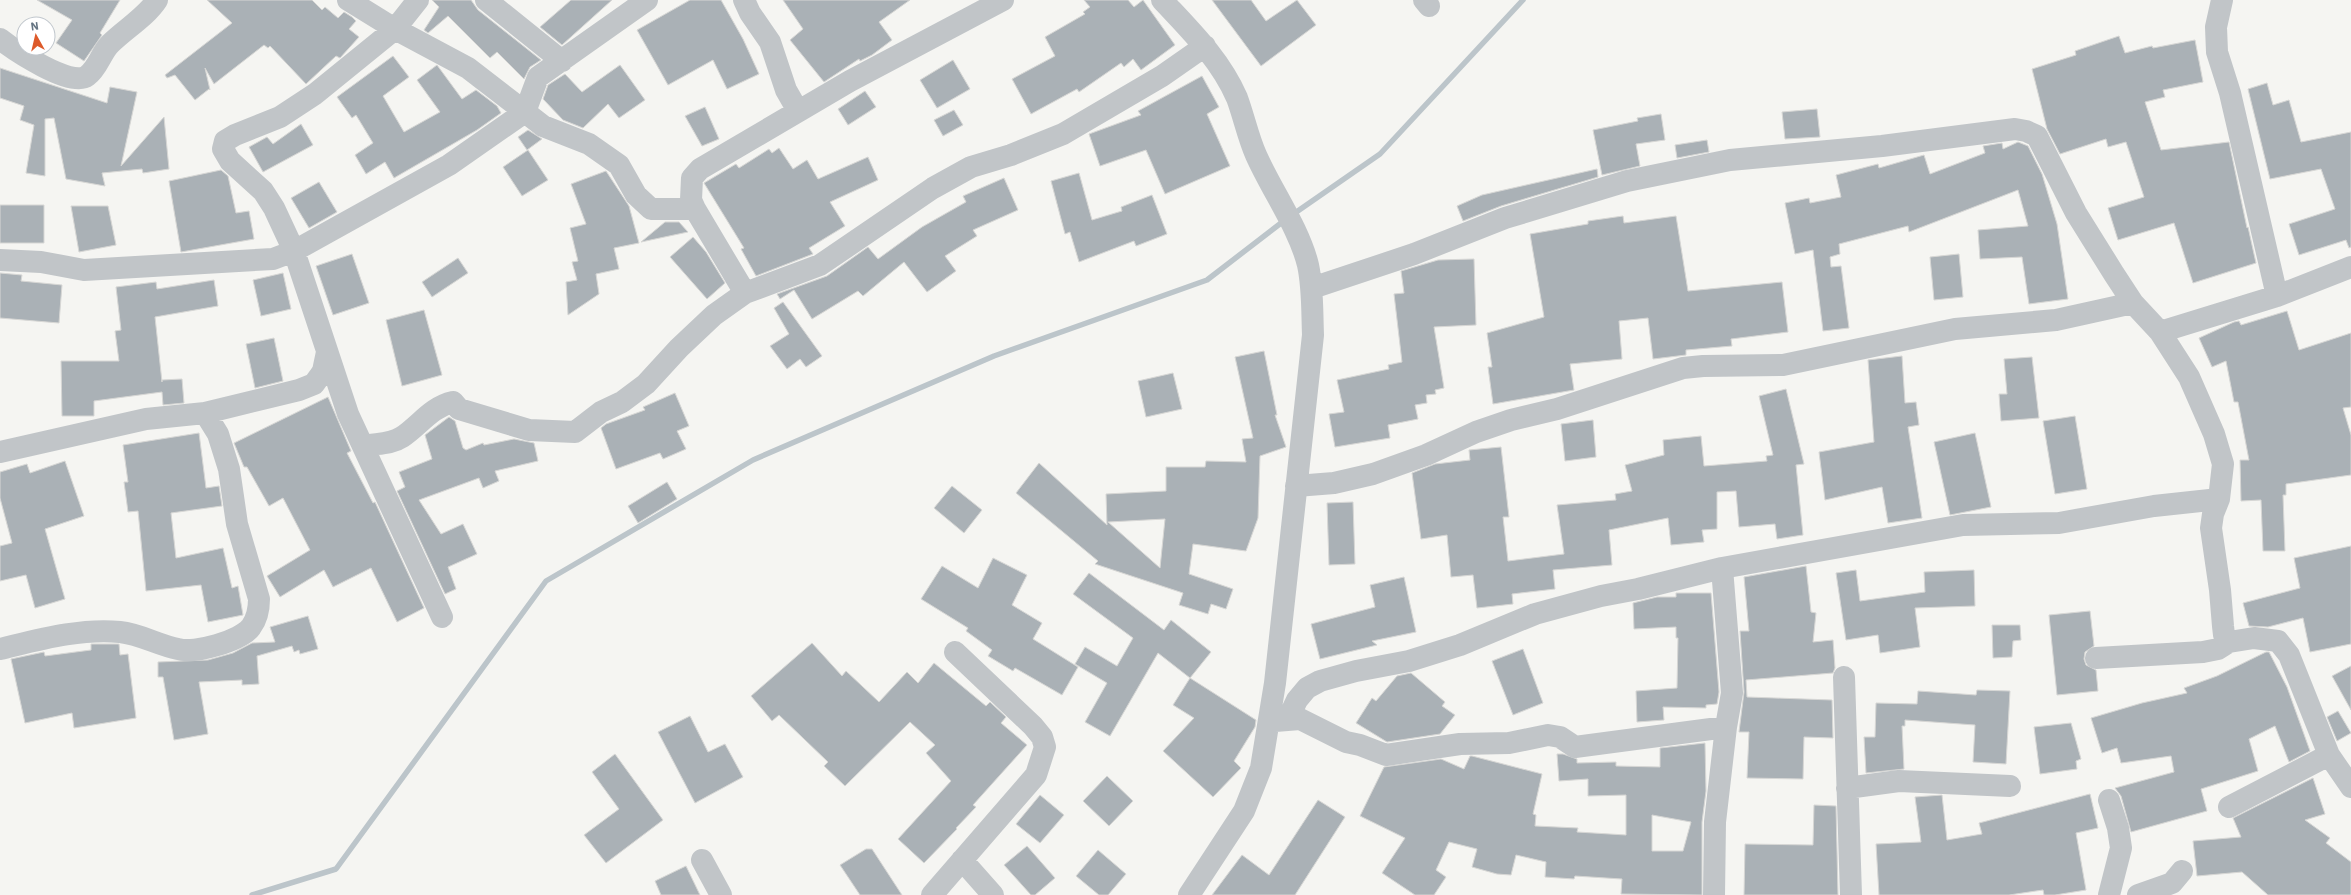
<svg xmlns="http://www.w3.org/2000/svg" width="2351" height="895" viewBox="0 0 2351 895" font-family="'IBM Plex Sans',sans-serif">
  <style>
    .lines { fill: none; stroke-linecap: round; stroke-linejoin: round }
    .stream { stroke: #bcc5ca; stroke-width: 5.5 }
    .building { fill: #aab1b6; stroke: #d7d7d5; fill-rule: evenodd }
    .minor { stroke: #c1c5c8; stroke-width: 22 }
  </style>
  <rect width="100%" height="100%" fill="#f5f5f2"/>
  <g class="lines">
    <path class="stream" d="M1292 215 1380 154 1523 0
      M252 895 336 869 546 581 753 460 994 356 1207 280 1285 220"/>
  </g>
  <path class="building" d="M37 0H120L100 33 102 35 84 61 56 43 72 20Z
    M207 0H312L322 10 325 7 338 18 344 12 352 17 356 21 349 29 359 37 340 58 336 56 306 84 270 46 268 48 264 45 214 84 205 68 210 90 209 89 195 100 175 75 167 78 165 75 232 23Z
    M432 0H471L478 10 541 60 530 67 524 79 497 52 490 58 448 16 428 33 424 30 439 7Z
    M571 0H612L562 45 540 27Z
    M690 0H721L743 39 759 74 727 89 713 60 668 85 637 30Z
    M783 0H910L879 22 892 40 872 55 860 61 859 59 824 82 790 40 803 29Z
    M1084 0H1128L1134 7 1143 0 1175 45 1141 70 1133 59 1124 67 1121 63 1079 92 1077 89 1031 114 1012 79 1055 56 1045 37 1085 14 1083 12 1090 7Z
    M1212 0H1251L1266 21 1297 0 1316 25 1261 66Z
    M2119 36 2125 53 2152 46 2153 48 2195 40 2203 82 2163 90 2165 97 2145 102 2161 150 2229 142 2247 228 2248 227 2256 263 2193 283 2174 223 2118 240 2108 208 2144 197 2126 142 2108 147 2106 139 2060 154 2047 129 2032 69 2076 55 2075 51Z
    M393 56 409 77 383 96 404 132 440 112 417 80 437 65 462 99 476 90 497 106 501 113 477 130 394 178 385 162 366 174 355 155 373 143 356 115 352 118 337 97Z
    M953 60 970 89 937 108 920 80Z
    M620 65 645 100 619 118 608 104 583 128 563 120 543 99 548 85 565 74 582 92Z
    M0 68 107 103 110 87 137 92 121 166 164 117 169 169 143 173 142 169 102 173 105 186 66 179 54 118 45 119V176L26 173 34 125 20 120 24 106 0 98Z
    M1202 76 1219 107 1207 114 1230 166 1165 194 1146 150 1100 166 1089 134 1141 115 1138 111Z
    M2267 83 2273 105 2289 100 2301 142 2351 132V247L2349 248 2346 240 2299 255 2289 224 2335 209 2321 169 2270 179 2248 89Z
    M865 91 876 107 848 125 838 109Z
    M705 107 719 139 702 146 685 116Z
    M1817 109 1820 137 1785 139 1782 112Z
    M954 110 963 125 943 136 934 120Z
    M1661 114 1665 140 1636 144 1640 166 1602 175 1593 130 1638 121 1637 118Z
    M301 124 313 145 263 172 249 147 267 137 273 144Z
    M528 130 542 139 527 150 518 137Z
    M1707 140 1709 152 1677 158 1675 145Z
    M2018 142 2028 146 2042 174 2057 224 2068 299 2029 304 2022 257 1980 259 1978 230 2028 226 2018 190 1909 232 1908 226 1839 244 1840 254 1830 257 1831 267 1841 266 1849 328 1823 331 1813 250 1795 254 1785 203 1809 198 1810 203 1841 197 1836 175 1878 164 1879 168 1924 155 1930 174 1985 153 1983 146 2002 143 2003 149Z
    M779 148 793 169 807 160 818 179 868 157 878 180 830 202 845 226 809 248 813 254 756 276 741 249 744 248 704 183 736 164 739 168 769 149 772 153Z
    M528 150 548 180 522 196 503 167Z
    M1597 169 1598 177 1501 206 1463 221 1457 206 1482 195Z
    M221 170 228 176 236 213 249 211 254 239 181 252 169 181Z
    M606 171 629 206 639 243 614 248 619 269 596 274 599 294 568 315 566 282 577 280 572 262 578 261 570 228 586 224 571 184Z
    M1079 173 1092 220 1122 211 1121 207 1152 195 1167 234 1136 246 1134 241 1079 262 1070 232 1065 234 1051 181Z
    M1004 178 1018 210 973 230 977 236 945 256 956 271 927 292 904 262 863 296 858 291 812 319 794 290 780 299 777 294 827 276 868 247 878 259 922 227 966 202 963 196Z
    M319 182 337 212 309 228 291 198Z
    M0 205H44V243H0Z
    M71 206H108L116 245 79 252Z
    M1623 216 1624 223 1676 216 1688 291 1782 282 1788 332 1731 339 1732 346 1686 350V355L1653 359 1648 318 1619 321 1622 359 1570 364 1574 390 1493 404 1488 367H1492L1487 333 1544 317 1530 234 1588 224V221Z
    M665 222H679L688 232 641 242Z
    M693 237 706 252 725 283 707 299 670 257Z
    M352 254 369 303 333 315 316 266Z
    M1959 254 1963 297 1934 300 1930 257Z
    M458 258 468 273 432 297 422 282Z
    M1474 259 1476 325 1434 327 1444 388 1435 390 1436 394 1426 395 1427 403 1415 405 1418 419 1388 425 1390 438 1335 447 1329 414 1344 412 1337 380 1389 369 1388 365 1402 362 1394 294 1404 293 1401 271 1438 260Z
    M0 273 22 275 21 281 62 285 59 323 0 318Z
    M283 273 291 309 261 316 253 280Z
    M214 280 218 306 155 317 162 382V380L182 379 184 403 163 405 162 392 94 401V416H62L61 361H119L115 331 121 330 116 287 156 282 157 289Z
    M783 302 822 356 806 367 800 359 787 369 770 346 789 334 774 308Z
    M424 310 442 375 402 386 386 320Z
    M2287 311 2299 350 2351 333V407L2343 408 2351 435V475L2286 484V495H2283L2285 551H2263L2261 500 2241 501 2240 460H2249L2238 402H2234L2226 361 2212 367 2199 338 2234 322 2239 321 2241 325Z
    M274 338 283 381 255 388 246 344Z
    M1264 351 1277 415H1275L1286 447 1260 456 1258 518 1246 551 1193 544 1189 574 1233 589 1226 609 1211 604 1208 614 1179 605 1183 593 1095 564 1098 561 1016 493 1039 463 1107 525 1106 494 1166 491V467H1205L1206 461 1246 462 1242 439 1253 438 1235 357ZM1165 519 1160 568 1108 522Z
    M1902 356 1905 403 1916 402 1919 425 1908 427 1922 518 1888 523 1882 487 1825 500 1819 452 1874 442 1868 360Z
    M2032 357 2039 418 2001 421 1999 394H2007L2004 359Z
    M1173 373 1182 409 1146 417 1138 381Z
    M1786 389 1804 464 1796 465 1803 535 1777 539 1775 524 1739 527 1736 491 1717 492V529L1702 530 1704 542 1671 545 1668 518 1609 530 1612 565 1553 570 1555 589 1512 594 1513 604 1477 608 1473 575 1451 577 1447 535 1421 539 1412 473 1435 464 1470 460 1469 450 1501 447 1509 517H1503L1508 561 1564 554 1557 505 1616 500 1615 494 1632 491 1625 465 1664 455 1663 440 1701 436 1704 466 1767 461 1766 456 1773 455 1759 396Z
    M675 393 689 426 677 431 686 449 663 459 660 453 616 469 601 428 606 424 645 410 643 407Z
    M328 397 351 451 347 453 373 503 375 502 424 608 397 622 371 568 333 587 324 570 280 597 267 576 310 550 283 498 269 506 247 467H244L234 443Z
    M2075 416 2087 489 2055 494 2043 421Z
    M449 417 455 421 463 448 466 450 483 443 484 445 514 439 534 443 538 461 495 471 499 481 483 488 479 478 419 500 441 534 463 524 477 554 448 567 456 589 445 594 397 491 405 487 399 472 432 459 425 435Z
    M1593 420 1596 457 1565 461 1561 424Z
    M199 433 206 488 219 486 222 506 171 513 176 558 223 548 232 588 238 586 243 615 208 622 201 585 146 591 138 511 128 512 124 482H128L123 445Z
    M1975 433 1991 507 1950 515 1934 442Z
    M65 461 84 516 45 529 65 599 35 608 26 575 0 581V546L12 543 0 498V472L27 464 30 473Z
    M667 482 677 499 638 523 628 506Z
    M952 486 982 510 964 533 934 508Z
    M1353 502 1355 564 1329 565 1327 503Z
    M2351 546V644L2310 652 2303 618 2268 627 2249 626 2243 603 2300 588 2294 558Z
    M993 558 1027 575 1012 605 1042 623 1033 639 1078 667 1062 695 1015 668 1013 671 988 656 992 650 966 631 968 628 921 599 942 566 978 588Z
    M1806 566 1811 612 1816 613 1813 642 1833 640 1835 668 1833 673 1746 680 1747 697 1832 700 1833 738 1804 737 1803 779 1747 778 1749 732H1739L1744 692 1740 631H1749L1744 577Z
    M1856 570 1860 601 1925 592 1924 572 1974 570 1975 606 1915 608 1920 647 1880 653 1878 635 1846 640 1836 573Z
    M1089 573 1164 630 1171 620 1211 652 1190 678 1158 653 1110 736 1085 722 1107 683 1075 664 1085 647 1117 666 1133 638 1073 594Z
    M1404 577 1416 632 1372 641 1377 645 1320 659 1311 624 1375 607 1370 585Z
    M1676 593H1711L1719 692 1717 704 1706 705V708L1663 707 1664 720 1637 722 1636 691 1677 688 1678 638H1676V627L1634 629 1633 603 1657 597H1676Z
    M2090 611 2094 646 2085 652 2084 659 2086 665 2096 670 2098 691 2057 695 2049 615Z
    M308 616 318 649 300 654 299 650 294 652 292 646 257 656 259 684 242 685V680L199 682 208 734 174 740 163 677H158V662L208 660 233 653 252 643 275 642 270 627Z
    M1992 625H2020L2021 640 2013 641 2012 657 1993 658Z
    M812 643 842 676 846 671 879 702 907 672 918 683 934 663 986 706 990 702 1006 717 1001 723 1027 745 973 805 976 807 956 828 957 829 924 863 898 839 951 781 926 753 935 745 910 722 845 786 824 766 828 762 779 715 772 721 751 696Z
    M91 644H119L120 655 128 654 136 718 74 728 72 713 25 723 11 659 44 652 45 656 91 650Z
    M1523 649 1543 703 1513 715 1492 661Z
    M2266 652H2269L2287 687 2310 751 2289 762 2275 726 2249 739 2258 771 2201 789 2207 811 2131 832 2121 796 2115 788 2174 772 2171 756 2121 763 2117 748 2102 753 2091 718 2142 703 2187 693 2184 688 2217 676Z
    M2351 666V710L2332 676Z
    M1411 673 1445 702 1442 706 1455 715 1440 734 1387 742 1356 723 1372 698 1376 701 1397 676Z
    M1190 678 1256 720 1255 727 1234 761 1241 768 1213 797 1163 751 1194 718 1173 705Z
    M1977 690 2010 691 2006 764 1973 762 1975 725 1905 720V726H1902L1904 769 1866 773 1864 737H1875L1876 703 1917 704 1918 691 1976 695Z
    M2338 711 2351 733 2337 741 2327 717Z
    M690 716 708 752 725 744 743 777 695 803 658 732Z
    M2071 723 2081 759 2076 761 2077 769 2040 774 2034 727Z
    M1705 743 1706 791 1702 822V895L1621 894 1622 879 1575 876 1574 879 1545 877 1546 862 1516 855 1511 875 1497 874 1472 867 1477 849 1449 842 1436 870 1446 877 1434 895H1415L1382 873 1405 838 1360 816 1384 767 1441 759 1464 769 1470 756H1472L1542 774 1533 814 1536 815 1535 826 1578 828 1577 832 1626 835V795L1588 796V779L1559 781 1557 754H1563L1577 759V763L1616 762V766L1660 767V748ZM1652 815 1691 822 1683 851H1652Z
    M615 754 663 820 606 863 584 835 619 809 592 772Z
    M1107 776 1133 801 1109 826 1083 801Z
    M2313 778 2325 814 2305 820 2330 838 2326 843 2351 862V895H2268L2242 872 2197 876 2193 841 2241 837 2233 818Z
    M2090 794 2098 828 2076 833 2086 890 2055 895H2044L2043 890 2009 895H1879L1876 844 1921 842 1915 797 1942 795 1947 840 1982 834 1979 823Z
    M1040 795 1064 815 1040 843 1016 824Z
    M1318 800 1345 817 1295 895H1212L1242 855 1269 875Z
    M1814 805 1836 806 1838 895H1744L1745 844 1813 845Z
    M1027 846 1055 878 1035 895H1031L1004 865Z
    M866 849H872L902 895H860L840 865Z
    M1098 850 1126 874 1108 895H1099L1076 876Z
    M686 866 700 895H661L655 881Z"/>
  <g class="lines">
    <path class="minor" d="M418 0 395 29 315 94 280 117 235 135 225 141 223 149 230 161 263 191 274 208 294 251 348 414 442 617
      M486 0 562 61
      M647 0 538 77 525 112 543 126 589 144 619 165 636 195 651 209H695
      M744 0 750 13 770 42 786 90 798 111
      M1162 0C1190 30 1220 59 1237 98 1244 117 1248 137 1256 155 1272 191 1299 228 1308 265 1313 288 1312 311 1313 335L1275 683 1261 768 1244 811 1189 895
      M1424 0 1429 6
      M2222 0 2216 27 2217 52 2230 93 2277 296
      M0 39C14 50 71 88 87 76 98 68 101 53 110 44 125 29 146 17 157 0
      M0 260 41 262 84 270 273 259 294 251 449 165 525 112 468 68 395 29 348 0
      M1312 288 1414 254 1505 218 1627 181 1730 160 1882 146 2015 129 2026 131 2037 136 2076 213 2114 274 2133 303 2160 332 2189 377 2214 434 2223 464 2219 499 2213 514 2211 528 2220 590 2223 626 2224 635 2229 642 2254 638 2278 641 2289 655 2329 755 2351 787
      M745 293 695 209 691 200 692 178 700 169 850 81 1003 0
      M2160 332 2277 296 2351 267
      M363 446C376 443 390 445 402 437 420 425 431 407 453 402L459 409 529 430 575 432 601 412 622 402 646 384 679 348 714 315 745 293 820 265 933 188 971 167 1011 155 1063 134 1162 76 1205 46
      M0 452 146 419 205 413 299 390 314 384 319 377 323 371 327 352
      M1296 486 1334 483 1373 474 1426 455 1476 432 1511 420 1557 409 1683 368 1703 366 1783 365 1955 329 2056 320 2133 303
      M0 649C38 640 80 628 120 632 140 634 158 645 178 649 194 654 241 641 251 627 257 619 259 609 259 599L237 524 229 469 218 434 205 413
      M2096 658 2203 652 2218 649 2229 642
      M1844 677 1851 895
      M1288 719 1297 700 1307 688 1320 681 1356 671 1409 661 1460 645 1535 614 1601 596 1638 589 1722 568 1963 525 2059 523 2154 506 2219 499
      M1275 721 1300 719 1346 742 1360 745 1386 755 1460 744 1509 743 1548 735 1560 737 1575 747 1726 727
      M1847 788 1899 781 2010 786
      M2109 800 2118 828 2121 848 2109 895
      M2229 807 2329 755
      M702 860 721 895
      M962 860 993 895
      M932 895 1036 775 1045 747 1042 737 1033 726 955 652
      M1714 895 1715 822 1726 727 1732 693 1722 568
      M2138 895 2172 883 2182 871"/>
  </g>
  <g transform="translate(36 36) rotate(352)"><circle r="19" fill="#ffffff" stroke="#c1c7cd"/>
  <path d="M0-3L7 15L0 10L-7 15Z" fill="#dd5a2a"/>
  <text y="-6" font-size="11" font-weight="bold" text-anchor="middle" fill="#657482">N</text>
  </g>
</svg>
